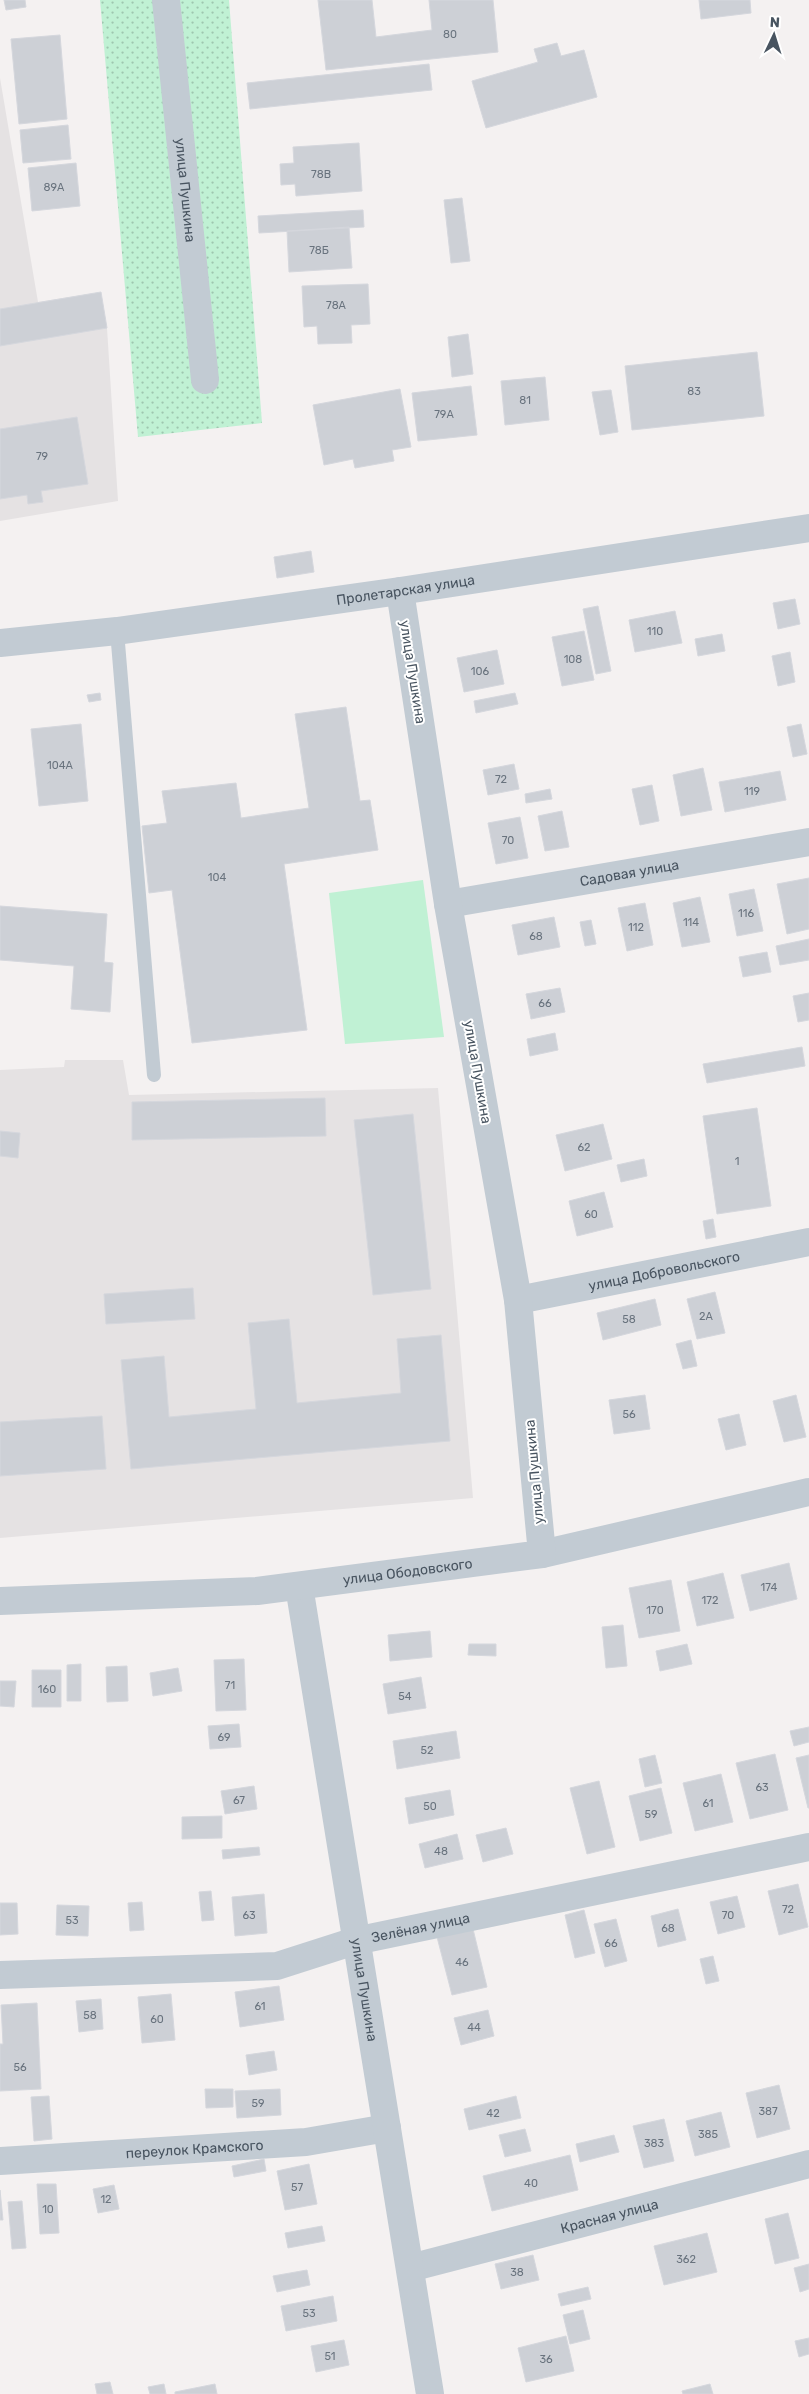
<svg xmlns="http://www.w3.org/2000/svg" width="809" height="2394" viewBox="0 0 809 2394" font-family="Rubik,sans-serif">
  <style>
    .education { fill: #e5e2e3 }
    .grass { fill: url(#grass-dots) }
    .pitch { fill: #c0f1d4 }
    .building { fill: #cdd0d6; stroke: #d5d7dd }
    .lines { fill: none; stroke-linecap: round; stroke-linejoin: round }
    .service { stroke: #c2cbd3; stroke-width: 14 }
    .minor { stroke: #c2cbd3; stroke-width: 28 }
    .tertiary { stroke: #c2cbd3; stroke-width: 28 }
    .labels { text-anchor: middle; stroke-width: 4; stroke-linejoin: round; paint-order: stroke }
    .number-label { font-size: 11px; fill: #69737e }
    .street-label { font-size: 14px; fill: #485460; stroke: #fff }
  </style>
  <defs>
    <pattern id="grass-dots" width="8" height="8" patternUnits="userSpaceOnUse" patternTransform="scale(1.25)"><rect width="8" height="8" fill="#c0f1d4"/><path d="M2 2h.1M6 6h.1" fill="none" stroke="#9ec6af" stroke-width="1.8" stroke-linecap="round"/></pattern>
  </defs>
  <rect width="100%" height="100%" fill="#f4f1f1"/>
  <path class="education" d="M0 78 38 302 101 292 107 328 118 501 0 521Z
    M65 1060H123L129 1095 438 1088 473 1498 0 1538V1070L64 1067Z"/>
  <path class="grass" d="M100 0H229L262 423 138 437Z"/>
  <path class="pitch" d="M423 880 444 1037 345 1044 329 893Z"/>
  <path class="building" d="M4 0H25L26 7 6 10Z
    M318 0H372L376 37 432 30 429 0H493L498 52 326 70Z
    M699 0H750L751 13 701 19Z
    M60 35 67 119 19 124 11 39Z
    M557 43 561 56 584 50 597 97 486 128 472 81 538 62 534 49Z
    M429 64 432 90 250 109 247 83Z
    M68 125 71 159 23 163 20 130Z
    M359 143 362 191 296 196 295 184 281 185 280 164 294 163 293 147Z
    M76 163 80 206 32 211 28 168Z
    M462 198 470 261 451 263 444 200Z
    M363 210 364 227 259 233 258 216Z
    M349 227 352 268 289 272 287 231Z
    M368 284 370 324 351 325 352 343 318 344 317 326 304 327 302 286Z
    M101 292 107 328 0 346V309Z
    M468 334 473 374 452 377 448 337Z
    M757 352 764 416 632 430 625 366Z
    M545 377 549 420 505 425 501 381Z
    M471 386 477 435 418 441 412 393Z
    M400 389 411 447 392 450 394 461 355 468 353 459 324 465 313 405Z
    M611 390 618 432 600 435 592 392Z
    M77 417 88 484 41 491 43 502 28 504 27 495 0 499V429Z
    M311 551 314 572 277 578 274 557Z
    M795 599 800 624 778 629 773 603Z
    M598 606 611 671 596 674 583 609Z
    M675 611 682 643 635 652 629 620Z
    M584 631 594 680 562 686 552 637Z
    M722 634 725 651 698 656 695 639Z
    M497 650 504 684 464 692 457 658Z
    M790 652 795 682 778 686 772 656Z
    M100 693 101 700 89 702 87 695Z
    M515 693 518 704 476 713 474 701Z
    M346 707 360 801 370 800 378 850 284 864 307 1030 192 1043 172 890 149 893 142 826 167 823 162 791 236 783 241 818 309 808 295 714Z
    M81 724 88 801 39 806 31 729Z
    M801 724 807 754 793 757 787 727Z
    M514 764 519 789 488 795 483 770Z
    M703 768 712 810 681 816 673 775Z
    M780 771 786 800 725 812 719 782Z
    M652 785 659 821 640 825 632 789Z
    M550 789 552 799 526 803 525 794Z
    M562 811 569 847 545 851 538 816Z
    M520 817 528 858 496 864 488 823Z
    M809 878V929L787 934 777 884Z
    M754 889 763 931 737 936 729 894Z
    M700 897 710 942 682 947 673 903Z
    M645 903 653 945 627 951 618 908Z
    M0 906 107 914 104 962 113 963 110 1012 71 1009 74 966 0 960Z
    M554 917 560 947 518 955 512 925Z
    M591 920 596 944 585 946 580 922Z
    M809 939V960L780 965 776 946Z
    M767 952 771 972 743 977 739 957Z
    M560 988 565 1012 531 1019 526 994Z
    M809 993V1020L798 1022 793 996Z
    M555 1033 558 1050 530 1056 527 1039Z
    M802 1047 805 1066 707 1083 703 1064Z
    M325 1098 326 1136 132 1140V1102Z
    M757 1108 771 1206 717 1214 703 1116Z
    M413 1114 431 1289 373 1295 354 1120Z
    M603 1124 612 1159 565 1171 556 1135Z
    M0 1131 20 1133 18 1158 0 1156Z
    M644 1159 647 1176 621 1182 617 1165Z
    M604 1192 613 1227 577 1236 569 1201Z
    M713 1219 716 1237 706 1239 703 1221Z
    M193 1288 195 1319 106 1324 104 1294Z
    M715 1292 725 1333 697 1339 687 1299Z
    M655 1299 661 1325 603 1340 597 1313Z
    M289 1319 297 1403 401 1393 397 1339 441 1335 450 1441 131 1469 121 1360 164 1356 169 1417 256 1409 248 1323Z
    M691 1340 697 1366 683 1369 676 1344Z
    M645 1395 650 1429 614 1434 609 1400Z
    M796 1395 806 1437 784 1442 773 1401Z
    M739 1414 746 1445 726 1450 718 1419Z
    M102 1416 106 1469 0 1476V1422Z
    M789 1563 797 1599 750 1611 741 1575Z
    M723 1573 734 1618 697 1626 687 1582Z
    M671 1580 680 1631 639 1638 629 1588Z
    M623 1625 627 1666 606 1668 602 1627Z
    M430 1631 432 1657 390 1661 388 1635Z
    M469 1644H496V1656L468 1655Z
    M687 1644 692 1664 660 1671 656 1651Z
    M244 1659 246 1710 216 1711 214 1660Z
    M81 1664V1701H67V1665Z
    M127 1666 128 1701 107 1702 106 1667Z
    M178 1668 182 1691 153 1696 150 1673Z
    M32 1670H61V1707H32Z
    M421 1677 426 1708 388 1714 383 1684Z
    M0 1681H16L14 1707 0 1706Z
    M239 1724 241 1747 210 1749 208 1726Z
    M809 1727V1742L794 1746 790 1731Z
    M456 1731 460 1758 397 1769 393 1741Z
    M775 1754 788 1810 750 1819 736 1763Z
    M655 1755 662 1783 645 1787 639 1759Z
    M809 1755V1808H808L796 1758Z
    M721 1774 733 1822 695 1831 683 1783Z
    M599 1781 615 1847 587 1854 570 1788Z
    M254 1786 257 1809 225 1814 221 1791Z
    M661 1788 672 1833 640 1841 629 1796Z
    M450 1790 454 1815 409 1824 405 1798Z
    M222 1816V1838L182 1839V1817Z
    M506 1828 513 1854 483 1862 476 1835Z
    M457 1834 463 1859 425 1868 419 1844Z
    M259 1847 260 1855 223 1859 222 1850Z
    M798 1884 808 1927 779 1935 768 1891Z
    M211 1891 214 1920 202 1921 199 1892Z
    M264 1894 267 1933 235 1936 232 1897Z
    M737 1896 745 1927 718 1934 710 1902Z
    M142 1902 144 1930 130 1931 128 1903Z
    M0 1903H17L18 1934 0 1935Z
    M57 1905 89 1906 88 1936 56 1935Z
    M678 1909 686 1940 658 1947 651 1916Z
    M584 1910 595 1953 575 1958 565 1915Z
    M616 1919 627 1961 605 1967 594 1924Z
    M473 1929 487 1987 452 1995 437 1937Z
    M713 1956 719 1981 706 1984 700 1959Z
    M279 1986 284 2020 240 2027 235 1992Z
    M171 1994 175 2040 142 2043 138 1997Z
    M101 1999 103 2029 79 2032 76 2001Z
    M37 2003 41 2089 0 2091V2044H3L1 2005Z
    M488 2010 494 2036 461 2045 454 2018Z
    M274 2051 277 2070 249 2075 246 2055Z
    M779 2085 790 2129 757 2138 746 2093Z
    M205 2089H233V2107L206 2108Z
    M280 2089 281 2115 237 2118 235 2091Z
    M49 2096 52 2139 34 2141 31 2097Z
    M516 2096 521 2118 469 2130 464 2109Z
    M721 2112 730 2147 695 2156 686 2121Z
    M664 2119 674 2161 644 2168 633 2126Z
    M525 2129 531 2151 505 2157 499 2135Z
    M614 2135 619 2152 580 2162 576 2144Z
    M570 2155 578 2190 492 2211 483 2176Z
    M264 2159 266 2171 234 2177 232 2166Z
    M309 2164 317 2204 285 2210 277 2171Z
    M37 2184H56L59 2233 40 2234Z
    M114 2185 119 2209 98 2213 93 2189Z
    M0 2190 3 2220H0Z
    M22 2201 26 2248 12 2249 8 2202Z
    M788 2213 799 2258 775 2264 765 2219Z
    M322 2226 325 2241 288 2248 285 2233Z
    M707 2233 717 2272 664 2285 654 2246Z
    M533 2255 539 2280 501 2289 495 2264Z
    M809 2264V2289L800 2292 794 2268Z
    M307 2270 310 2285 277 2292 273 2276Z
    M588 2287 591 2299 561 2306 558 2294Z
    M333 2296 337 2321 286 2331 281 2306Z
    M583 2310 590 2339 570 2344 563 2315Z
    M566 2336 574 2371 526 2382 518 2348Z
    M809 2338V2354L799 2357 795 2341Z
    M344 2340 349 2365 316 2372 311 2346Z
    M110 2382 113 2394H97L95 2384Z
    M164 2384 166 2394H150L148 2387Z
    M215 2384 217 2394H175V2392Z
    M710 2384 713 2394H683L682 2391Z"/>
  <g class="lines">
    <path class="service" d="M117 631 154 1075"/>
    <g class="minor">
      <path id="s1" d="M166 0 205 380"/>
      <path id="s2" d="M448 904 809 842"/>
      <path id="s3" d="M518 1300 809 1242"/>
      <path d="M542 1554 809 1492"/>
      <path id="s4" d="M0 1975 277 1966 355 1941 809 1847"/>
      <path id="s5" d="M0 2161 306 2142 387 2128"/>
      <path id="s6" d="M410 2268 809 2164"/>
    </g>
    <g class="tertiary">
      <path id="s7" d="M0 643 117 631 400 591 809 528"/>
      <path id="s8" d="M299 1586 430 2394"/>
      <path id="s9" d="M0 1601 257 1591 542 1554 518 1300 448 904 400 591"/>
    </g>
  </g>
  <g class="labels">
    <g class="number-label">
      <text x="450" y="38">80</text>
      <text x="321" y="178">78В</text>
      <text x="54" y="191">89А</text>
      <text x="319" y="254">78Б</text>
      <text x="336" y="309">78А</text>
      <text x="694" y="395">83</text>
      <text x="525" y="404">81</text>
      <text x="444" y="418">79А</text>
      <text x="42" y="460">79</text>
      <text x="655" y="635">110</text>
      <text x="573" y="663">108</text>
      <text x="480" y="675">106</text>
      <text x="60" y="769">104А</text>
      <text x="501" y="783">72</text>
      <text x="752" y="795">119</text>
      <text x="508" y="844">70</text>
      <text x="217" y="881">104</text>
      <text x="746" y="917">116</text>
      <text x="691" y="926">114</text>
      <text x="636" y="931">112</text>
      <text x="536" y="940">68</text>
      <text x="545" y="1007">66</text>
      <text x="584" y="1151">62</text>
      <text x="737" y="1165">1</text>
      <text x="591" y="1218">60</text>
      <text x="706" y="1320">2А</text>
      <text x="629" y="1323">58</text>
      <text x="629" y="1418">56</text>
      <text x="769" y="1591">174</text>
      <text x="710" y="1604">172</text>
      <text x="655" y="1614">170</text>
      <text x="230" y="1689">71</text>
      <text x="47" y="1693">160</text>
      <text x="405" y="1700">54</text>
      <text x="224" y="1741">69</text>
      <text x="427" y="1754">52</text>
      <text x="762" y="1791">63</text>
      <text x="239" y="1804">67</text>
      <text x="708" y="1807">61</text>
      <text x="430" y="1810">50</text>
      <text x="651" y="1818">59</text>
      <text x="441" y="1855">48</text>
      <text x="788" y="1913">72</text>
      <text x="249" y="1919">63</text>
      <text x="728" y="1919">70</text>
      <text x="72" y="1924">53</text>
      <text x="668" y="1932">68</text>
      <text x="611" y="1947">66</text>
      <text x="462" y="1966">46</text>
      <text x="260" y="2010">61</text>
      <text x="90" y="2019">58</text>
      <text x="157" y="2023">60</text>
      <text x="474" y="2031">44</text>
      <text x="20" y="2071">56</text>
      <text x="258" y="2107">59</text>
      <text x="768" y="2115">387</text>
      <text x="493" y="2117">42</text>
      <text x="708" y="2138">385</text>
      <text x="654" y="2147">383</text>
      <text x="531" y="2187">40</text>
      <text x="297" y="2191">57</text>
      <text x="106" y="2203">12</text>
      <text x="48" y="2213">10</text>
      <text x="686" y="2263">362</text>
      <text x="517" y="2276">38</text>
      <text x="309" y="2317">53</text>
      <text x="330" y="2360">51</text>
      <text x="546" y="2363">36</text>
    </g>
    <g class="street-label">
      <text dy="5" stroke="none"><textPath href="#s1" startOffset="191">улица Пушкина</textPath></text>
      <text dy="5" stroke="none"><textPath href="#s7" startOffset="409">Пролетарская улица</textPath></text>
      <text transform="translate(413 672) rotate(81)" y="5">улица Пушкина</text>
      <text dy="5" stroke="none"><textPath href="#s2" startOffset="184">Садовая улица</textPath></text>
      <text transform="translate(478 1072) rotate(80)" y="5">улица Пушкина</text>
      <text dy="5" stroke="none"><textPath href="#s3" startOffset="149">улица Добровольского</textPath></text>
      <text transform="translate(534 1472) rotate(-95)" y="5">улица Пушкина</text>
      <text dy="5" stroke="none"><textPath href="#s9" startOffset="409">улица Ободовского</textPath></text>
      <text dy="5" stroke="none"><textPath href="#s4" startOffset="426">Зелёная улица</textPath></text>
      <text dy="5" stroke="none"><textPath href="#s8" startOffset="409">улица Пушкина</textPath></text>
      <text dy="5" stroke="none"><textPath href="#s5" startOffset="195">переулок Крамского</textPath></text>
      <text dy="5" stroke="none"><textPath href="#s6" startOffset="206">Красная улица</textPath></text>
    </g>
  </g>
  <g transform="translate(774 35) rotate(4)" stroke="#ffffff" stroke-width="4" paint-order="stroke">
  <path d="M0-4L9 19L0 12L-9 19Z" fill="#485460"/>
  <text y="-8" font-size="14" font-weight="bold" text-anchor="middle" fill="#485460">N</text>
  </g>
</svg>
